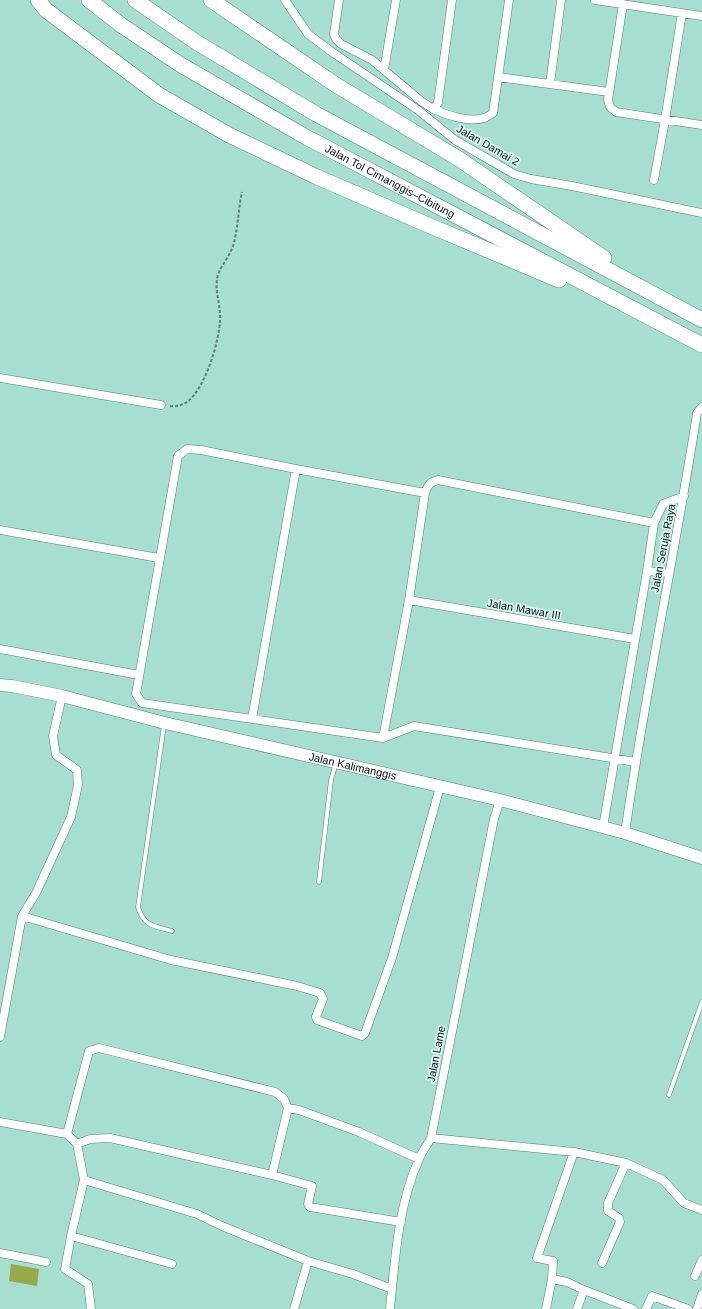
<svg xmlns="http://www.w3.org/2000/svg" width="702" height="1309" viewBox="0 0 702 1309" font-family="Arial,sans-serif">
  <style>
    .building { fill: #97a949 }
    .lines { fill: none; stroke-linecap: round; stroke-linejoin: round }
    .service-casing { stroke: #4d8276; stroke-width: 5 }
    .minor-casing { stroke: #4d8276; stroke-width: 9 }
    .secondary-casing { stroke: #4d8276; stroke-width: 13 }
    .motorway-casing { stroke: #4d8276; stroke-width: 16 }
    .path { stroke: #587e75; stroke-width: 2; stroke-dasharray: 3 2; stroke-linecap: butt }
    .service { stroke: #fff; stroke-width: 4 }
    .minor { stroke: #fff; stroke-width: 8 }
    .secondary { stroke: #fff; stroke-width: 12 }
    .motorway { stroke: #fff; stroke-width: 15 }
    .labels { text-anchor: middle; stroke-width: 3.5; stroke-linejoin: round; paint-order: stroke }
    .street-label { font-size: 11px; fill: #011511; stroke: #ddf8f1 }
  </style>
  <rect width="100%" height="100%" fill="#a6ded0"/>
  <path class="building" d="M11 1264 39 1269 37 1286 9 1281Z"/>
  <g class="lines">
    <defs>
      <path id="service" d="M164 725 138 907C144 927 155 926 172 931
        M319 882 331 780 336 763
        M669 1095 702 1002"/>
      <path id="minor" d="M285 0 308 34 332 52 418 110 455 140 514 174 531 179 572 186 702 213
        M339 0 334 34 336 39 341 44 372 60 421 101 433 109 438 103 452 0
        M595 0 702 16
        M623 4 608 100 610 107 616 112 702 125
        M384 70 396 0
        M498 77 609 92
        M550 84 561 0
        M433 109C446 115 470 123 484 118 487 117 490 115 493 113L509 0
        M654 180 665 120 682 13
        M0 378 161 405
        M425 493 296 469 201 450 187 449 178 456 136 694 142 703 383 738 414 726 636 762
        M0 530 159 558
        M647 571 669 573
        M409 600 635 639
        M0 649 139 675
        M252 719 296 469
        M383 738 409 600 425 493C428 486 429 482 438 480L654 523
        M603 827 647 571 654 523 663 504 684 496
        M625 833C645 693 675 554 697 413L702 407
        M22 916 171 960 297 986 320 993 323 999 316 1017 317 1020 362 1036 365 1033 392 958 440 787
        M0 1037 22 916 36 893 71 817 78 785 77 770 56 755 53 736 62 696
        M288 1108 299 1110 359 1132 419 1159
        M0 1122 67 1134 77 1144 84 1180 71 1236 65 1269 88 1284 91 1309
        M67 1134 89 1051 99 1048 275 1092 284 1099 288 1108 272 1175 110 1138 90 1139 77 1144
        M431 1138 574 1152 626 1163 663 1180 684 1203 702 1210
        M272 1175 312 1186 308 1204 310 1207 401 1222
        M84 1180 197 1214 222 1226 308 1261 353 1274 392 1289
        M71 1236 172 1264
        M0 1253 46 1262
        M602 1263 620 1222 619 1218 608 1211V1203L626 1163
        M695 1276 702 1260
        M552 1279 567 1282 584 1290 577 1309
        M584 1290 633 1309
        M294 1309 308 1261
        M390 1309C395 1259 398 1206 419 1159 422 1152 427 1145 431 1138L494 819 500 800
        M546 1309 552 1279 553 1261 537 1258 574 1152
        M646 1309 652 1296 688 1309
        M697 1309 702 1294"/>
      <g id="secondary">
        <path id="s1" d="M0 685 12 686 62 696 165 723 500 800 625 833 702 858"/>
      </g>
      <g id="motorway">
        <path d="M38 0 46 10 159 95 229 135 317 177 428 225 559 280"/>
        <path id="s2" d="M89 0 121 25 181 65 306 137 702 345"/>
        <path d="M135 0 196 42 316 114 702 320"/>
        <path d="M211 0 336 85 459 159 604 258"/>
      </g>
    </defs>
    <use href="#service" class="service-casing"/>
    <use href="#minor" class="minor-casing"/>
    <use href="#secondary" class="secondary-casing"/>
    <use href="#motorway" class="motorway-casing"/>
    <path class="path" d="M170 406C176 407 182 405 187 402 205 389 219 342 220 321 221 307 215 293 217 279 219 267 229 258 233 246 238 230 238 210 242 192"/>
    <use href="#service" class="service"/>
    <use href="#minor" class="minor"/>
    <use href="#secondary" class="secondary"/>
    <use href="#motorway" class="motorway"/>
  </g>
  <g class="labels">
    <g class="street-label">
      <text transform="translate(488 145) rotate(30)" y="4">Jalan Damai 2</text>
      <text dy="4" stroke="none"><textPath href="#s2" startOffset="352">Jalan Tol Cimanggis–Cibitung</textPath></text>
      <text transform="translate(663 548) rotate(-79)" y="4">Jalan Seruja Raya</text>
      <text transform="translate(524 609) rotate(10)" y="4">Jalan Mawar III</text>
      <text dy="4" stroke="none"><textPath href="#s1" startOffset="362">Jalan Kalimanggis</textPath></text>
      <text transform="translate(436 1054) rotate(-79)" y="4">Jalan Lame</text>
    </g>
  </g>
</svg>
